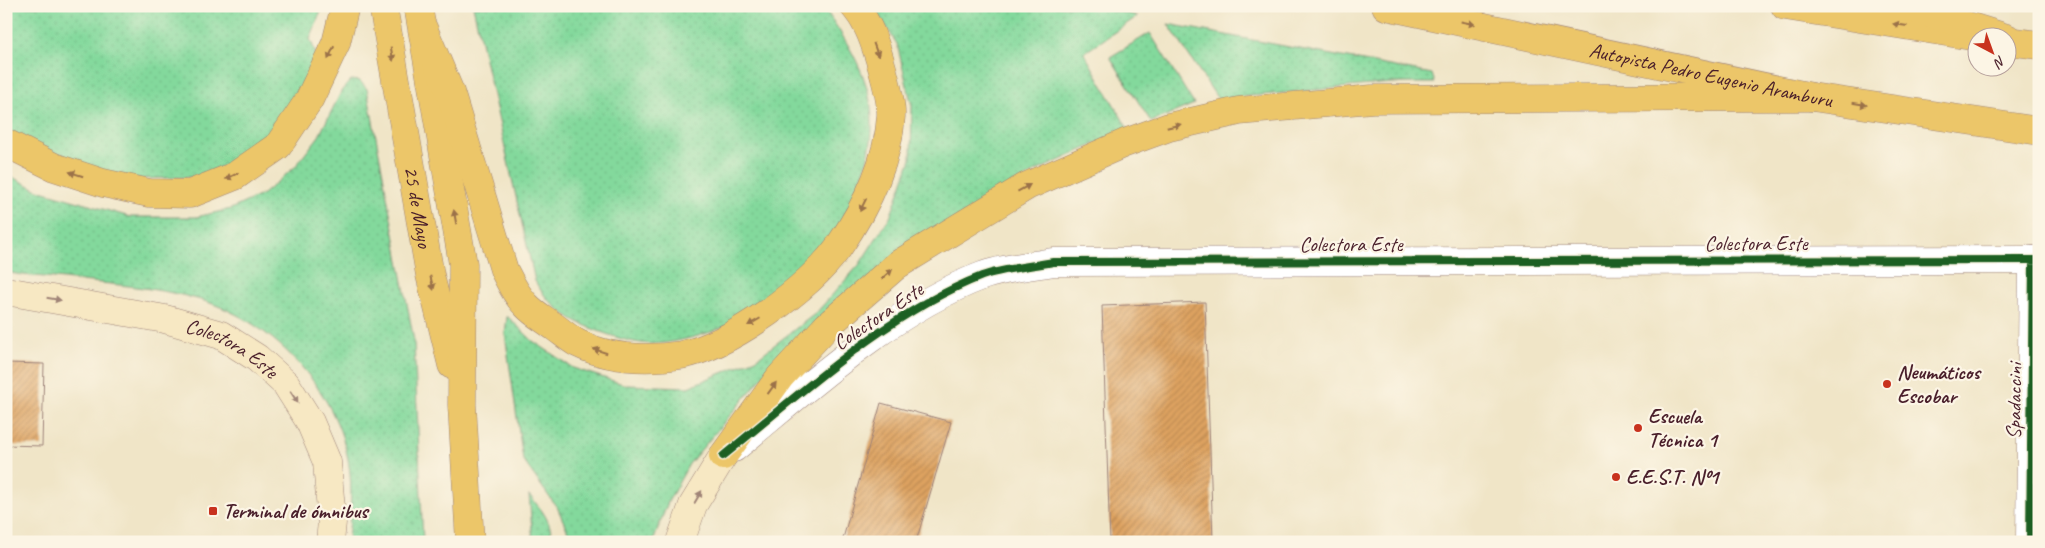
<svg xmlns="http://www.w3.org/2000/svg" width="2045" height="548" viewBox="0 0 2045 548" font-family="Caveat,sans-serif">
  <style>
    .grass { fill: url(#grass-dots); stroke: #667c64 }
    .building { fill: url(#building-hatch) }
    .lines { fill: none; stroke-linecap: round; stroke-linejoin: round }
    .minor-casing { stroke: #9d8279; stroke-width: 29 }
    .tertiary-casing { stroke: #9d8279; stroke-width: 29 }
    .secondary-casing { stroke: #9d8279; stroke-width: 29 }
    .primary-casing { stroke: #9d8279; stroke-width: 29 }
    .motorway-casing { stroke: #9d8279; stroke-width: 29 }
    .minor { stroke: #fff; stroke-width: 28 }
    .tertiary { stroke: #fff; stroke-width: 28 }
    .secondary { stroke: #f7e8c3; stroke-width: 28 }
    .primary { stroke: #ecc669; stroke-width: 28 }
    .motorway { stroke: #ecc669; stroke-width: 28 }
    .cycleway-casing { stroke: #fcf5e5; stroke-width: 11 }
    .cycleway { stroke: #1b5e20; stroke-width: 8 }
    .oneway { fill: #9b724a }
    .oneway2 { fill: #a08477 }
    .poi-dot { fill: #c8321e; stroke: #fcf5e5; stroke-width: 2 }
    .labels { text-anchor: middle; stroke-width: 4.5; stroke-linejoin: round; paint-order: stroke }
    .street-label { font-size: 21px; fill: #4a1f2b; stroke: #fcf5e5 }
    .poi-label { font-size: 21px; font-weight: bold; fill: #4a1f2b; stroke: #fcf5e5; text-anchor: start }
  </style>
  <defs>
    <pattern id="grass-dots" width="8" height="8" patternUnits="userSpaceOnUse" patternTransform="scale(1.25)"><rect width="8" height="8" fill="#83d99c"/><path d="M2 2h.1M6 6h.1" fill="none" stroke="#73ba87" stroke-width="1.8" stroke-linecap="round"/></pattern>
    <pattern id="building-hatch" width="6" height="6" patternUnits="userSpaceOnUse" patternTransform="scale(1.25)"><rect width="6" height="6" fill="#dea360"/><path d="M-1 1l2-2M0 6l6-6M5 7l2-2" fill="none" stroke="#b6844f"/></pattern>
  </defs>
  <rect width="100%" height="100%" fill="#fcf5e5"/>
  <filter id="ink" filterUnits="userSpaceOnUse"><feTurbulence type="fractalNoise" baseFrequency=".02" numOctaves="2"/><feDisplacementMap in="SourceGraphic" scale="10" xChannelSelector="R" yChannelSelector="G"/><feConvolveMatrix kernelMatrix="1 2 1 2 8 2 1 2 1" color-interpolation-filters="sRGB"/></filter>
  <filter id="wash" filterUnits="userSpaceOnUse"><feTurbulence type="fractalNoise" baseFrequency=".0096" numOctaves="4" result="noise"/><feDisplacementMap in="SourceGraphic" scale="20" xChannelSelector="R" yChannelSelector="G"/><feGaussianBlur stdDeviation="1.12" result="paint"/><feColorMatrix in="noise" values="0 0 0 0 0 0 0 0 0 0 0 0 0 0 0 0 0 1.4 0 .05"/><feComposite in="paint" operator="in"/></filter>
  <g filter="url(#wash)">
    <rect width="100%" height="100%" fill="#f0e5c7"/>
    <path class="grass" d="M6 6H323L310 39 316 54 307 80 276 128 241 159 195 177 139 179 94 169 42 148 6 130Z
      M473 6H823C847 42 872 78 872 123 873 159 854 202 835 232 820 256 752 314 726 326 706 335 675 343 653 344 635 344 615 337 598 331 569 319 551 309 535 281Z
      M873 6H1096L1138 16 1084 53 1128 129 1034 172 766 373 689 464 668 502 653 542H566L569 534 558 509 523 460 505 334 507 316 533 341 573 368 626 385 688 387 756 359 816 313 859 265 891 215 911 159 912 106 897 44Z
      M1168 24 1432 74 1435 83H1391L1218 99Z
      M1150 33 1194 104 1151 122 1110 57Z
      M351 80 360 81 367 89 414 341 423 542H348C350 519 352 496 350 474 343 395 275 322 201 300 154 286 103 284 55 278 39 276 22 276 6 272V174L38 190 130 217H196L231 209 263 194 295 167 319 136 342 90Z
      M529 495C542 510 552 521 552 542H533Z"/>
    <g id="blocks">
      <path class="building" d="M1205 302 1213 542H1110L1102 306Z
        M6 363 44 364 42 446 6 445Z
        M881 403 951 422 916 542H842Z"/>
    </g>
  </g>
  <g filter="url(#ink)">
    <use href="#blocks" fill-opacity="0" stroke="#9d8279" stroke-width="1"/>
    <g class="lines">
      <defs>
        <path id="minor" d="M2030 542 2033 260"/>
        <path id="tertiary" d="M734 448C807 388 893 309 982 276 1003 268 1031 266 1053 262L2039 260"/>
        <g id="secondary">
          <path id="s1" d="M6 291 165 319 221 335 257 358 286 384 310 422 327 462 332 522 330 542"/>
          <path d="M680 542 693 505 723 456"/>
        </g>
        <g id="primary">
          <path id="s2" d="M383 6 430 275 452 365"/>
          <path d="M418 6 463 264 462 405 470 542"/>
        </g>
        <g id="motorway">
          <path id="s3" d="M1386 6 1812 97 2039 131"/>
          <path d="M1785 6 1983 38"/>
          <path d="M1905 6 2007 38"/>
          <path d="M423 28 450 92 504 270C510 282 516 295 526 305 534 314 546 320 556 328 563 333 570 339 577 343 609 359 647 360 681 355 730 346 809 288 838 248 865 209 888 164 891 116 892 97 875 38 865 22 862 16 858 11 854 6"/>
          <path d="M2008 41 2039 45"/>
          <path d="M6 143 54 167 103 183 149 193 190 194 235 176 278 146 309 100 336 43 345 6"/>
          <path d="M723 456 780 377 827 326 897 265 1027 186 1125 143 1169 127 1239 111 1372 99 1812 97"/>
        </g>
      </defs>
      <use href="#minor" class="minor-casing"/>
      <use href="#tertiary" class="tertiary-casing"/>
      <use href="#secondary" class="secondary-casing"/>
      <use href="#primary" class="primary-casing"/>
      <use href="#motorway" class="motorway-casing"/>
      <use href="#minor" class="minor"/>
      <use href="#tertiary" class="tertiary"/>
      <use href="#secondary" class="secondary"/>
      <use href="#primary" class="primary"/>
      <use href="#motorway" class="motorway"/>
      <defs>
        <path id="cycleway" d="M723 456C801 393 887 313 982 276 1001 269 1032 266 1053 262L2039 260
          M2030 542 2033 260"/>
      </defs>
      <use href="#cycleway" class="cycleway-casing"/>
      <use href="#cycleway" class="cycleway"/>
    </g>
    <defs><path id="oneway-solid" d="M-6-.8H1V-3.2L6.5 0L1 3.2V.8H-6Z" transform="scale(1.25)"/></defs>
    <g class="oneway">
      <use href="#oneway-solid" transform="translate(1468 23) rotate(12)"/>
      <use href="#oneway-solid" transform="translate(1900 25) rotate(-172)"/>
      <use href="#oneway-solid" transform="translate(876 50) rotate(70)"/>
      <use href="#oneway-solid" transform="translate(331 53) rotate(115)"/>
      <use href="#oneway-solid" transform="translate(392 54) rotate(80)"/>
      <use href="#oneway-solid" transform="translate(1860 104) rotate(9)"/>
      <use href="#oneway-solid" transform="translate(1174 126) rotate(-14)"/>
      <use href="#oneway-solid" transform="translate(76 174) rotate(-162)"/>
      <use href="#oneway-solid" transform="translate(232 176) rotate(154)"/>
      <use href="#oneway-solid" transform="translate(1024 188) rotate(-29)"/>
      <use href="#oneway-solid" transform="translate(863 205) rotate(116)"/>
      <use href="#oneway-solid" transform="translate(455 217) rotate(-100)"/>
      <use href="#oneway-solid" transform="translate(887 274) rotate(-41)"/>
      <use href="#oneway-solid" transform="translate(432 283) rotate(76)"/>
      <use href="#oneway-solid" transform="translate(754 322) rotate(150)"/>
      <use href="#oneway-solid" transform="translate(600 351) rotate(-162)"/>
      <use href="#oneway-solid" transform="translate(772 388) rotate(-54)"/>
    </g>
    <g class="oneway2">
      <use href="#oneway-solid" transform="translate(54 299) rotate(10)"/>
      <use href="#oneway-solid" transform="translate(294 397) rotate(57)"/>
      <use href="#oneway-solid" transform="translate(698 497) rotate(-59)"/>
    </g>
  </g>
  <g class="poi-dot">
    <circle cx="1887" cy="384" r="5"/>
    <circle cx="1638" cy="428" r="5"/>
    <circle cx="1616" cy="477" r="5"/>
    <rect x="208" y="506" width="10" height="10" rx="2.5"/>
  </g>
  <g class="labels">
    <g class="street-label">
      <text dy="7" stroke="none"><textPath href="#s3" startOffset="332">Autopista Pedro Eugenio Aramburu</textPath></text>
      <text dy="7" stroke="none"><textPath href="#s2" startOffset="204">25 de Mayo</textPath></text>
      <text x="1756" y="250">Colectora Este</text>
      <text x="1351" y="251">Colectora Este</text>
      <text transform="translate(878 316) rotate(-34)" y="7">Colectora Este</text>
      <text dy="7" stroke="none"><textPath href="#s1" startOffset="235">Colectora Este</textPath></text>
      <text transform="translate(2014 401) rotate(-89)" y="7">Spadaccini</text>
    </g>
    <g class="poi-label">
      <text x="1897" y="379">Neumáticos<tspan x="1897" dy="24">Escobar</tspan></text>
      <text x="1648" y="423">Escuela<tspan x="1648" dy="24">Técnica 1</tspan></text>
      <text x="1626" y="484">E.E.S.T. Nº1</text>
      <text x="223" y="518">Terminal de ómnibus</text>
    </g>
  </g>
  <rect width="2045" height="548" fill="none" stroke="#fcf5e5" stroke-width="25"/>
  <g transform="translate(1992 52) rotate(139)"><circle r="24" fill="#fcf5e5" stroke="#b59f9b"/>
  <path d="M0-4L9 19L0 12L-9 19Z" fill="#c8321e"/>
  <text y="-8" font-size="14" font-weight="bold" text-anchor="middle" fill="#4a1f2b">N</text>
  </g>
</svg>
